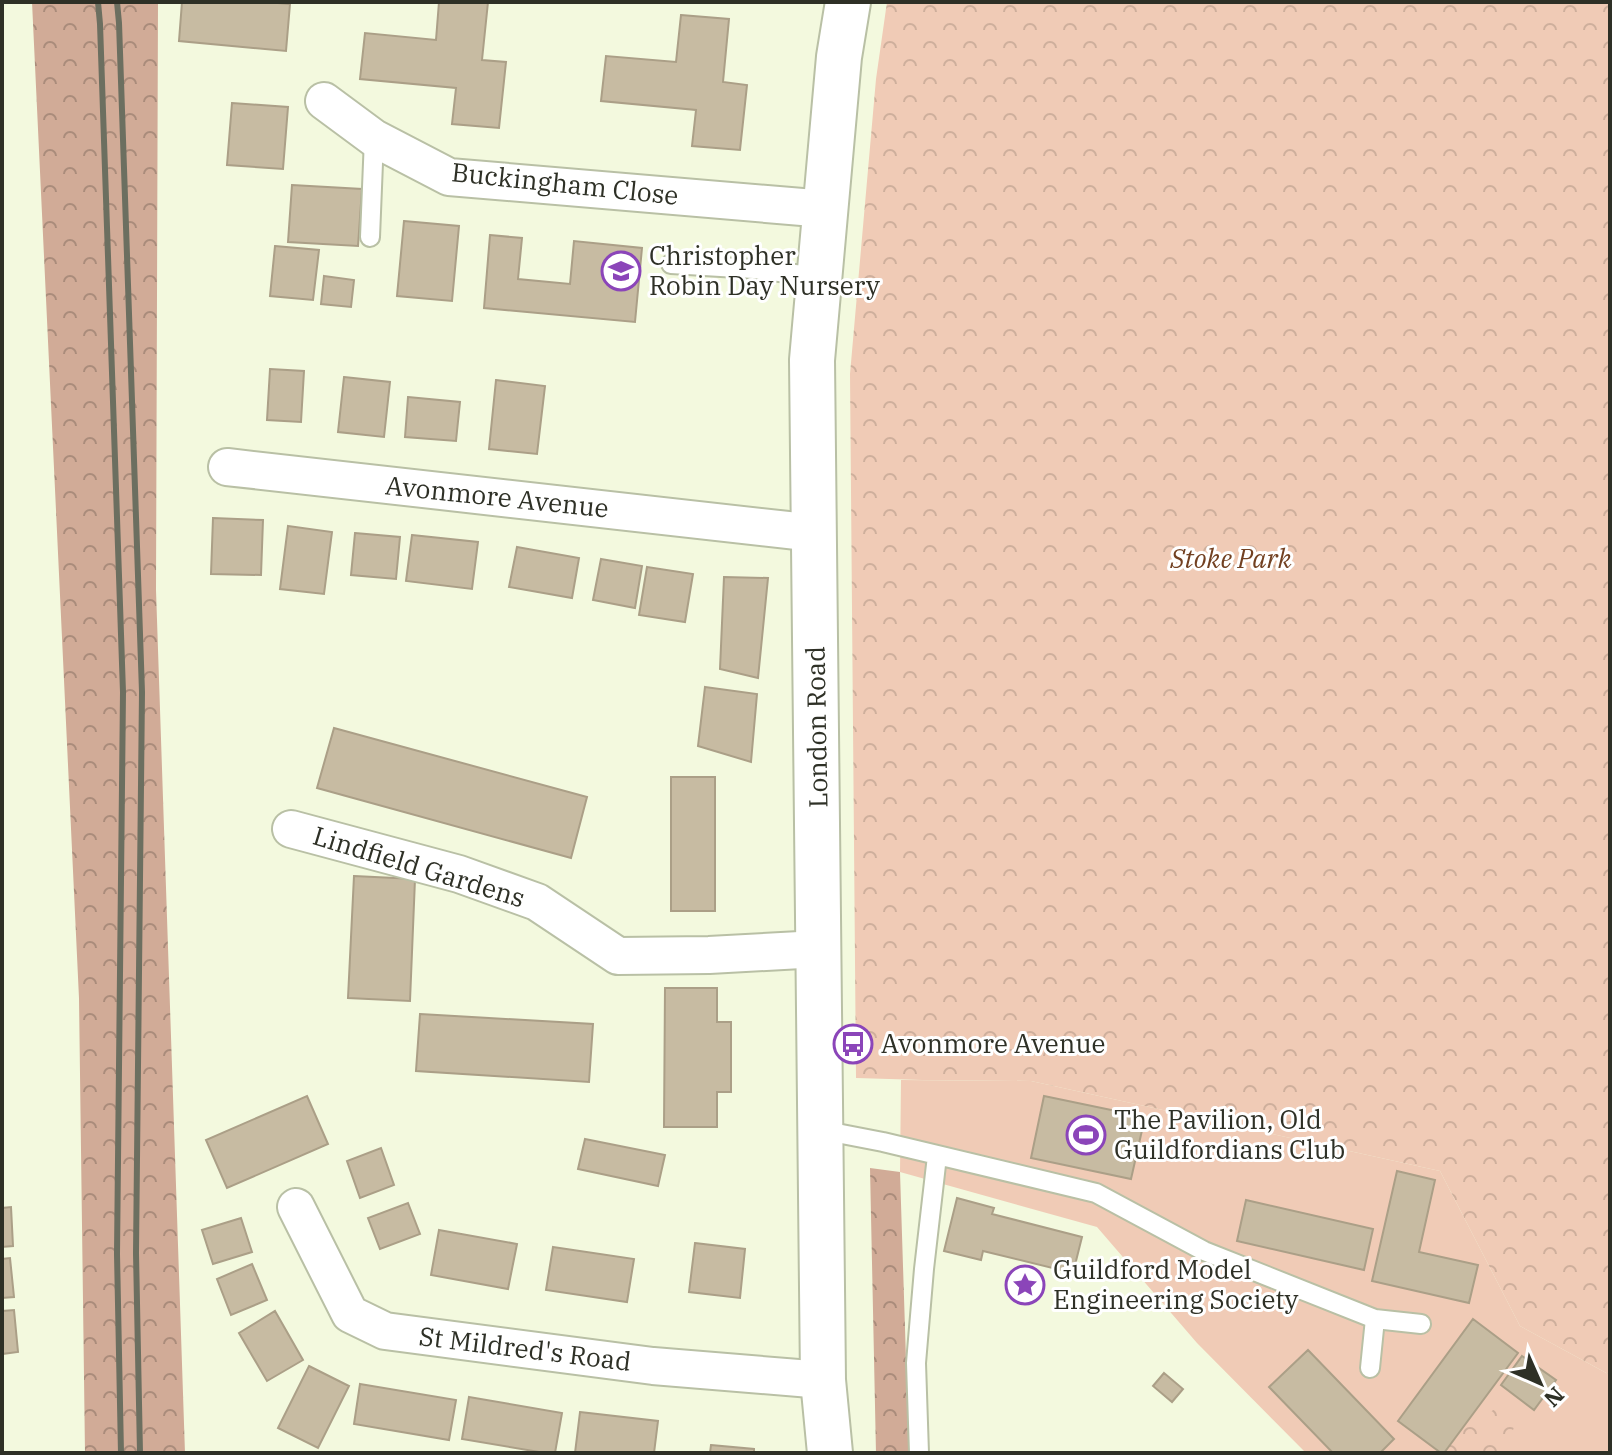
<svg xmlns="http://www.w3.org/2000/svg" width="1612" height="1455" viewBox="0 0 1612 1455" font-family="'IBM Plex Serif',serif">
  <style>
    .green { fill: #f0cbb6 }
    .forest { fill: url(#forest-crowns) }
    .park { fill: url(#park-crowns) }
    .building { fill: #c7bba2; stroke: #ab9f87; stroke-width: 2 }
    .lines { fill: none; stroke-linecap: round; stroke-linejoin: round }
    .service-casing { stroke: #b9c0a5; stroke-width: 22 }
    .minor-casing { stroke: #b9c0a5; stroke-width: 40 }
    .primary-casing { stroke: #b9c0a5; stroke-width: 48 }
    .service { stroke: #fff; stroke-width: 18 }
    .minor { stroke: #fff; stroke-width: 36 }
    .primary { stroke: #fff; stroke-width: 44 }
    .rail { stroke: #6c6f60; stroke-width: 6 }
    .labels { text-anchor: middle; stroke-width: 6; stroke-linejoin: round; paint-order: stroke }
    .street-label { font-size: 26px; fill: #2e3026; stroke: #fff }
    .poi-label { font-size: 26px; fill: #2e3026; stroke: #fff; text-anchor: start }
    .park-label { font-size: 26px; font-style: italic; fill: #724021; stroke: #fff }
  </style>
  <defs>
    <pattern id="forest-crowns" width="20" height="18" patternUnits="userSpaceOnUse" patternTransform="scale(2)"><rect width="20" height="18" fill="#d1ab97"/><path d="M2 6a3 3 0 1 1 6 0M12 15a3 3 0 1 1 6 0" fill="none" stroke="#aa8c7b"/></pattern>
    <pattern id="park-crowns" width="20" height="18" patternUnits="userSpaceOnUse" patternTransform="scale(2)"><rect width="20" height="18" fill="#f0cbb6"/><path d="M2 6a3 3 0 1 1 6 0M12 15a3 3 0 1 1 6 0" fill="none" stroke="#ceaf9c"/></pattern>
  </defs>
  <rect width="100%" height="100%" fill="#f3f9de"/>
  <path class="green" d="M901 1080 1031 1081 1440 1171 1520 1326 1610 1375V1453H1306L1197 1343 1097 1227 900 1172Z"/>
  <path class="forest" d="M32 2H158L156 590 185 1453H85L79 998Z
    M870 1168 900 1172 909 1453H876Z"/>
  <path class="park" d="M887 2H1610V1375L1520 1326 1440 1171 1031 1081 922 1080 856 1078 850 374 876 79Z
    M1506 1408 1515 1423 1509 1445 1521 1451 1520 1453H1444L1470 1419 1477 1426 1493 1410Z"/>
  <path class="building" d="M182 2H265L290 4 286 51 179 41Z
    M439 2H488L482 60 506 62 499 128 452 124 456 88 360 79 365 33 436 40Z
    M681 15 729 19 723 82 747 85 740 150 692 146 696 110 601 101 606 56 676 62Z
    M232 103 288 107 283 169 227 165Z
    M292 185 362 189 358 246 288 242Z
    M404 221 459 226 452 301 397 296Z
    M490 235 522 238 518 279 570 284 574 241 642 248 635 322 484 308Z
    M275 246 319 250 313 300 270 296Z
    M324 276 354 280 351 307 321 304Z
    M270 369 304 371 301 422 267 420Z
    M344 377 390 382 384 437 338 432Z
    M496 380 545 386 537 454 489 449Z
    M408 397 460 402 456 441 405 437Z
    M213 518 263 520 261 575 211 574Z
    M288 526 332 532 324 594 280 589Z
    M355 533 400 537 396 579 351 575Z
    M412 535 478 542 472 589 406 581Z
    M517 547 579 558 572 598 509 587Z
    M601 559 642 566 635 608 593 600Z
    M647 567 693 574 685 622 639 615Z
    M724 577 768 578 758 678 720 669Z
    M705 687 757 694 751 762 698 746Z
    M334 728 587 797 571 858 317 788Z
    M671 777H715V911H671Z
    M354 876 415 879 410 1001 348 998Z
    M665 988H717V1022H731V1092H717V1127H664Z
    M420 1014 593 1024 589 1082 416 1071Z
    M307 1096 328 1144 227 1188 206 1140Z
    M1044 1096 1145 1117 1131 1179 1031 1158Z
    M585 1139 665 1155 658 1186 578 1169Z
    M381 1148 394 1185 360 1198 347 1161Z
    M1397 1171 1435 1180 1419 1252 1478 1265 1469 1303 1372 1281Z
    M957 1198 994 1208 992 1214 1082 1237 1073 1273 983 1251 981 1260 944 1251Z
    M1246 1200 1373 1229 1364 1270 1237 1241Z
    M408 1203 420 1234 380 1249 368 1218Z
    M11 1207 13 1246 2 1247V1208Z
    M241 1218 252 1252 213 1264 202 1230Z
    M439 1230 517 1244 508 1289 431 1275Z
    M695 1243 745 1249 740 1298 689 1292Z
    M553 1247 634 1259 627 1302 546 1290Z
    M10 1258 14 1297 2 1298V1259Z
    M252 1264 267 1300 231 1315 217 1279Z
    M14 1310 18 1352 2 1354V1311Z
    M275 1311 303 1360 267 1381 239 1333Z
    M1473 1319 1518 1353 1444 1453H1441L1398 1421Z
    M1308 1350 1394 1439 1380 1453H1333L1269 1387Z
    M1522 1356 1556 1380 1534 1410 1501 1385Z
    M309 1366 349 1386 318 1448 278 1428Z
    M1164 1373 1183 1389 1172 1402 1153 1386Z
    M360 1384 456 1400 449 1440 354 1424Z
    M469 1397 562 1413 555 1453H545L462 1439Z
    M580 1412 658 1421 654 1453H575Z
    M711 1445 754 1449V1453H710Z"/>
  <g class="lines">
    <defs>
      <path id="service" d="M370 237 374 138
        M671 264 754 269 820 277
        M821 1130 883 1142 1096 1193 1204 1251 1375 1319 1421 1324
        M1370 1368 1375 1319
        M919 1453 916 1363 924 1269 937 1156"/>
      <path id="minor" d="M324 101 374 138 449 177 826 209
        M227 467 815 533
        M291 829 459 874 537 902 618 956 709 955 819 949
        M296 1207 350 1314 385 1331 653 1366 823 1380"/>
      <path id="primary" d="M830 1453 823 1380 812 360 839 57 848 2"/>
    </defs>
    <use href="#service" class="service-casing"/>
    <use href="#minor" class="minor-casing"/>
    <use href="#primary" class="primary-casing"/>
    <use href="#service" class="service"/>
    <use href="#minor" class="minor"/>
    <use href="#primary" class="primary"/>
    <path class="rail" d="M98 2 100 24 123 692 117 1254 121 1453
      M117 2 119 23 142 692 136 1253 140 1453"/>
  </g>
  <defs>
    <symbol id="school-ring" viewBox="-11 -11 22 22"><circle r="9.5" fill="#fff" stroke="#8b45b9" stroke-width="1.5"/><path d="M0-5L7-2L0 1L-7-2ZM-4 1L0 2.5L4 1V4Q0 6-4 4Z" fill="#8b45b9"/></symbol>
    <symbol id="bus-ring" viewBox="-11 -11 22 22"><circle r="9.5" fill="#fff" stroke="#8b45b9" stroke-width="1.5"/><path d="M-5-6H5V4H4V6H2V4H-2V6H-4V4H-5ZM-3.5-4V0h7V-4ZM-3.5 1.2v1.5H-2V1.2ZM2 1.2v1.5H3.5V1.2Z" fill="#8b45b9"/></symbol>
    <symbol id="stadium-ring" viewBox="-11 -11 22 22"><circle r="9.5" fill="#fff" stroke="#8b45b9" stroke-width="1.5"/><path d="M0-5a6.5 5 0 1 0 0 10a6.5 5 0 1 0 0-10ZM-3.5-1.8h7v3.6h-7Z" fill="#8b45b9"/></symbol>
    <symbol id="sight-ring" viewBox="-11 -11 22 22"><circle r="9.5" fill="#fff" stroke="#8b45b9" stroke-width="1.5"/><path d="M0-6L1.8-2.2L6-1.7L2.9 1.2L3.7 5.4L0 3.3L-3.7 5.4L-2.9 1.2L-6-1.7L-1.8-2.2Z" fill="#8b45b9"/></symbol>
  </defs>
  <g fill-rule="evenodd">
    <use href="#school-ring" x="599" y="249" width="44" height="44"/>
    <use href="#bus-ring" x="831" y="1022" width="44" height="44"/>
    <use href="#stadium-ring" x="1064" y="1113" width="44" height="44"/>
    <use href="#sight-ring" x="1003" y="1263" width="44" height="44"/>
  </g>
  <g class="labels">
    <g class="street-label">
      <text transform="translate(565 184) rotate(6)" y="9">Buckingham Close</text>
      <text transform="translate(497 497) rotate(6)" y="9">Avonmore Avenue</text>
      <text transform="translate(817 727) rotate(-91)" y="9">London Road</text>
      <text transform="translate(419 867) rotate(17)" y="9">Lindfield Gardens</text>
      <text transform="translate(525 1349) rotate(7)" y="9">St Mildred's Road</text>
    </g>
    <g class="poi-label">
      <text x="649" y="265">Christopher<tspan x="649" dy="30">Robin Day Nursery</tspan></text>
      <text x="881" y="1053">Avonmore Avenue</text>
      <text x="1114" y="1129">The Pavilion, Old<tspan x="1114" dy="30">Guildfordians Club</tspan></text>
      <text x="1053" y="1279">Guildford Model<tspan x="1053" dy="30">Engineering Society</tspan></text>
    </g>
    <g class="park-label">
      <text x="1231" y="568">Stoke Park</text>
    </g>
  </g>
  <rect width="1612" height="1455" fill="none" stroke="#2e3026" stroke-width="8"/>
  <g transform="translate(1540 1383) rotate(135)" stroke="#ffffff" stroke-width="6" paint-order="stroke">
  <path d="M0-6L14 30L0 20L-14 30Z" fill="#2e3026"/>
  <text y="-12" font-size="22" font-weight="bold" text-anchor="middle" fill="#2e3026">N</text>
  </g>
</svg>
